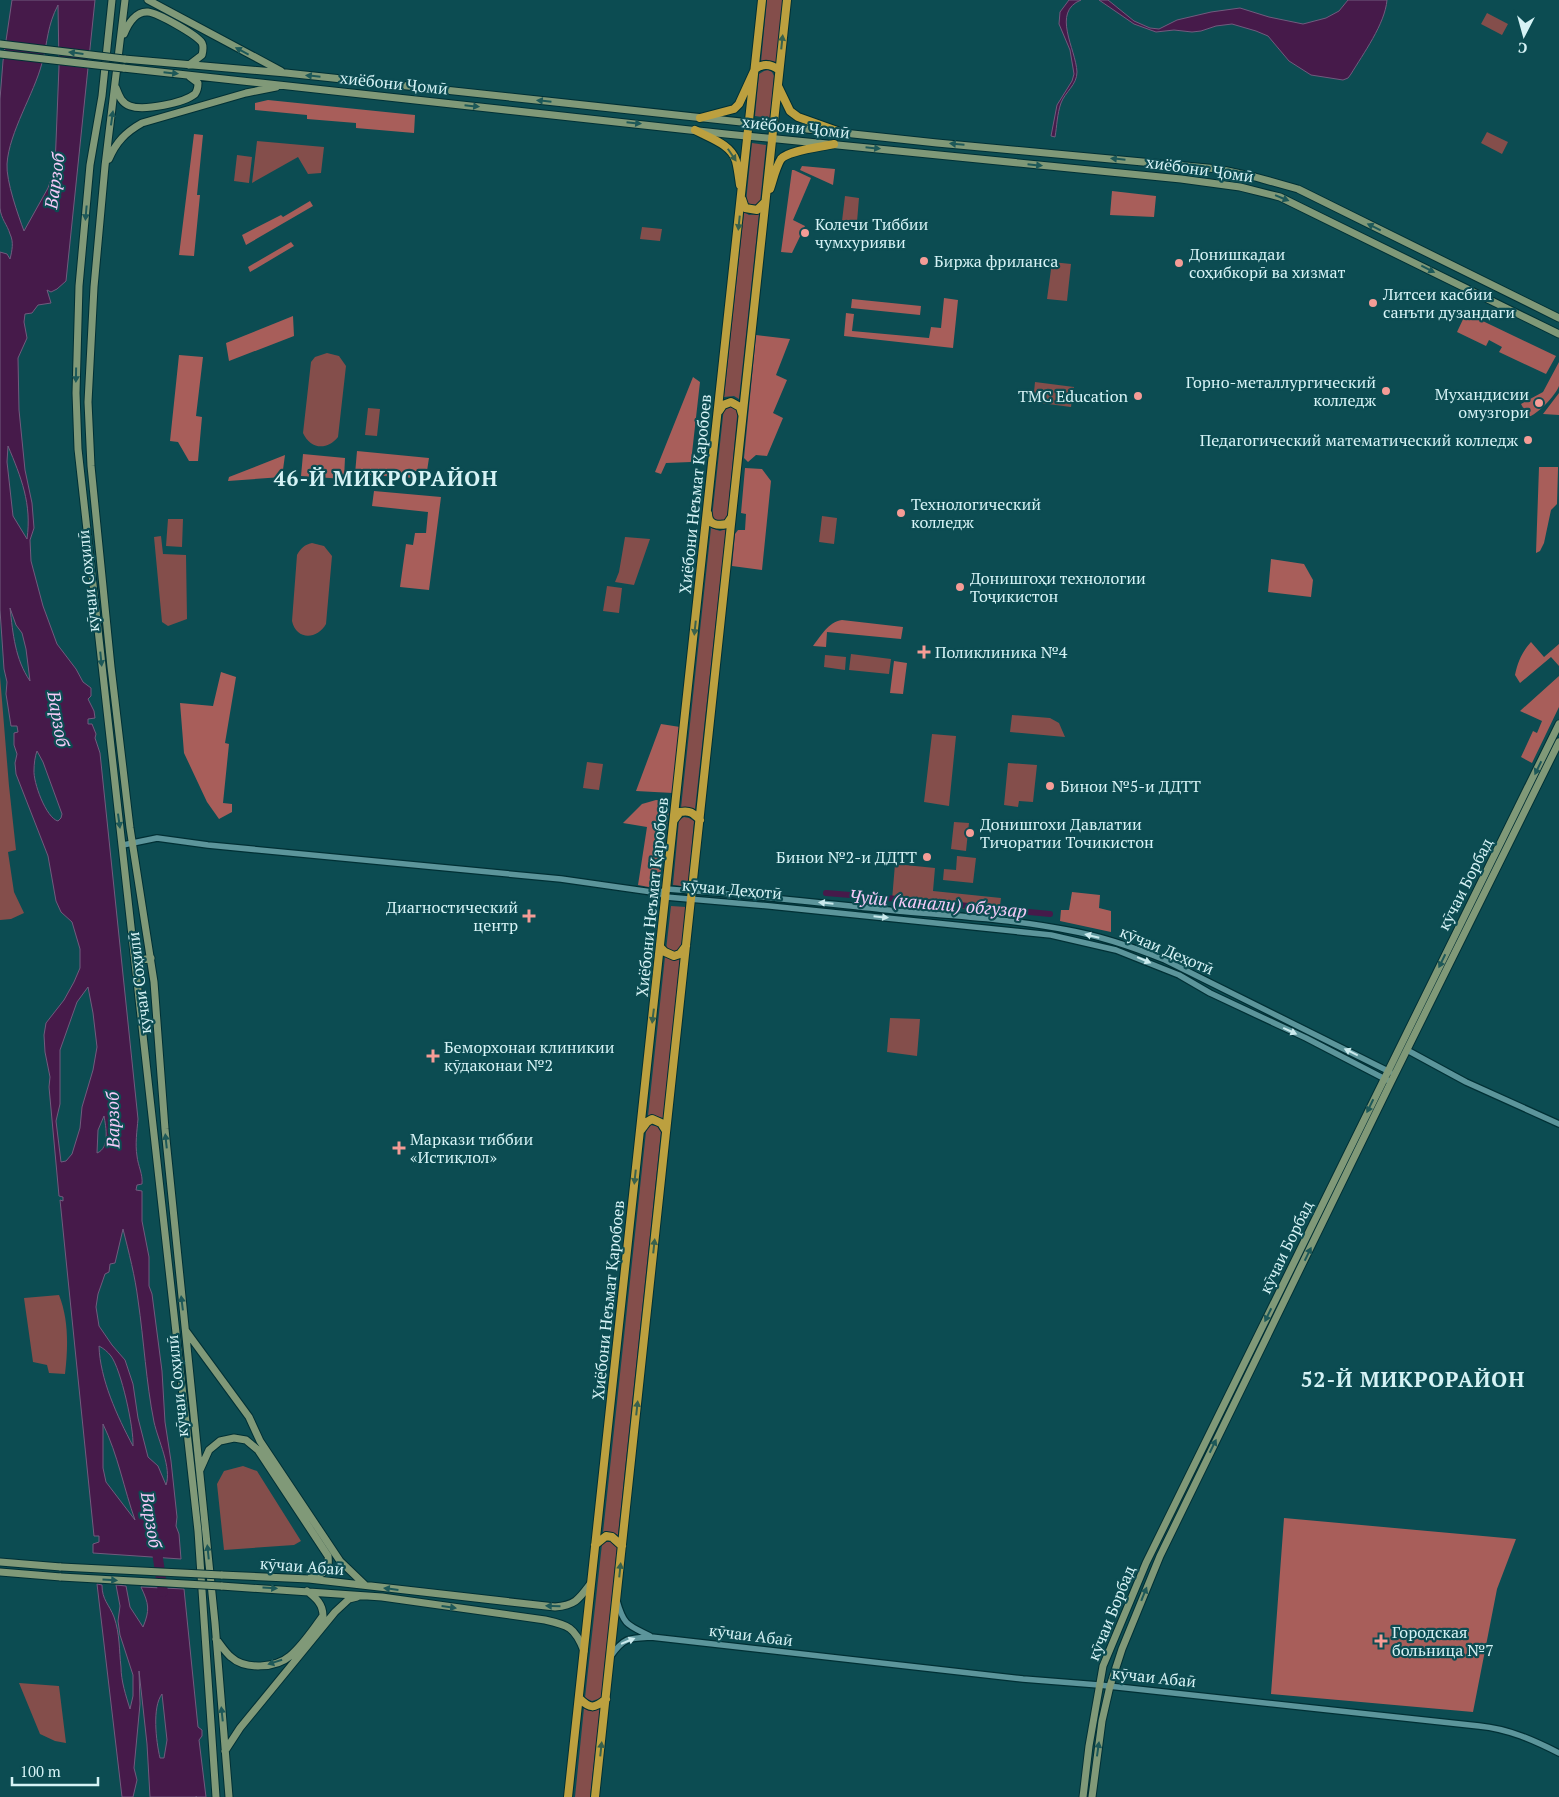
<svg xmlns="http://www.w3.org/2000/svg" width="1559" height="1797" viewBox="0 0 1559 1797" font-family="'PT Serif',serif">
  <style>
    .green { fill: #844e4b }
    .forest { fill: #a85e5a }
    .water { fill: #461a4a; stroke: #715b7e; fill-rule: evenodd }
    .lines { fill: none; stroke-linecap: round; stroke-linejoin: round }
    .canal { stroke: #461a4a; stroke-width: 6 }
    .river { stroke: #461a4a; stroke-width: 10 }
    .tertiary-casing { stroke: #003035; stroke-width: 8 }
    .secondary-casing { stroke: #003035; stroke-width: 9 }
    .trunk-casing { stroke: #003035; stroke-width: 10 }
    .tertiary { stroke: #5c959b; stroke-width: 5.5 }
    .secondary { stroke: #809978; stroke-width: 7 }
    .trunk { stroke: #bca03f; stroke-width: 8 }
    .secondary-bridge-casing { stroke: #003035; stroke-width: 9; stroke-linecap: butt }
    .secondary-bridge { stroke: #809978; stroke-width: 7 }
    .oneway { fill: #38614d }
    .oneway2 { fill: #1d5858 }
    .oneway3 { fill: #caeaed }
    .poi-dot { fill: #f59c96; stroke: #0c4c52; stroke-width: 2 }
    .labels { text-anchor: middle; stroke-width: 4.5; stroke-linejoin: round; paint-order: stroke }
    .street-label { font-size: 16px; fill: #d6f3f6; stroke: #0c4c52 }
    .poi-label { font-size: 16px; fill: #d6f3f6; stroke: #0c4c52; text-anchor: start }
    .water-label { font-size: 18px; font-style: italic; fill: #f6cbf9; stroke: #0c4c52 }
    .district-label { font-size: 21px; font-weight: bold; letter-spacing: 1px; fill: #d6f3f6; stroke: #0c4c52 }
  </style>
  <rect width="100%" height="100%" fill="#0c4c52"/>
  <path class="green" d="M767 0H783L776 63 765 60 761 62Z
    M1487 13 1508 24 1502 35 1481 24Z
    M768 70 772 72 774 76 770 118 755 116 759 74 764 71Z
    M1487 132 1508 142 1502 154 1481 143Z
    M257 141 324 147 321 173 308 174 298 157 252 183Z
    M752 143 766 145 760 203C755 206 751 205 746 202Z
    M237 155 252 157 249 183 234 181Z
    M845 196 859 198 857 222 842 221Z
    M744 212 749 215 759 214 739 399 734 396 724 397Z
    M642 227 662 229 660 241 640 239Z
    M1052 262 1071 264 1067 301 1047 299Z
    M327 353 339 356 346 366 338 437C327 451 310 449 303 433L311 362 315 357Z
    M1035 382 1074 387 1071 407 1033 402Z
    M726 405 738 407 727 520 716 521 712 518 724 407Z
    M368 408 380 409 377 436 365 435Z
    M822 516 837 518 834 544 819 542Z
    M168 519H183L182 547 166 546Z
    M711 528 720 531 726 529 695 809 681 808Z
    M161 536 163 554 186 555 187 619 168 626 162 622 154 537Z
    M625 537 650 539 634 585 615 582 619 572Z
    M312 543 324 546 332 556 326 624C317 640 296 640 292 621L297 555C301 548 304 545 312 543Z
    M607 586 622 588 619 613 603 611Z
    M851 654 891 659 889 674 849 670Z
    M825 655 846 657 845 670 824 667Z
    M0 676 9 786 16 850 8 852 14 892 24 913 11 919 0 920Z
    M1012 715 1050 718 1059 723 1065 737 1010 732Z
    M932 734 956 736 949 806 924 802Z
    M587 762 603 764 599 790 583 788Z
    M1008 763 1037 765 1033 802 1019 801 1018 807 1004 805Z
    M684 817 689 818 694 821 688 887 673 885 679 820Z
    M954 822 969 823 966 851 951 849Z
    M957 856 976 858 973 883 943 880 944 869 956 870Z
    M895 864 935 868 933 891 1001 898 999 913 892 900Z
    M671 906 686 907 681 949 677 953 669 952 666 950Z
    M665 957 670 959 680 958 663 1118 652 1115 648 1116Z
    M890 1018 920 1019 917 1056 887 1052Z
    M651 1125 659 1127 661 1132 618 1535 614 1533H603L646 1132 648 1127Z
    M59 1295C69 1320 68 1348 65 1374L49 1373 47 1365 33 1362 24 1298Z
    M243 1466 257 1471 301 1541 294 1545 224 1550 217 1484 224 1471Z
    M606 1542H611L617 1547 601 1698 592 1701 585 1698 602 1544Z
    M19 1683 59 1686 66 1743 55 1741 40 1734Z
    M584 1708 589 1710 600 1709 590 1797H575Z"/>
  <path class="forest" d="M268 100 415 115 414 133 356 128V123L307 119V115L255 110V103Z
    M194 134 203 135 197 195H200L194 256 179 255Z
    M802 166 835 169 833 185 800 170Z
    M792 170H794L811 178 793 220 805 226 792 253 781 252Z
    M1112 191 1156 196 1154 217 1110 215Z
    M310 201 313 206 246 245 242 235 281 215 283 217Z
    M291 242 294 246 250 272 248 267Z
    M944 298 958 300 953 348 844 336 846 313 854 314 852 331 929 338 931 327 941 328Z
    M852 299 921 306 920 315 851 308Z
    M1466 313 1556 356 1546 374 1499 352 1502 347 1489 340 1486 346 1457 332Z
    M293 316 294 336 229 361 226 343Z
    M756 335 790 339 776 375 787 380 773 413 783 418 767 456 756 455 748 462 744 458Z
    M179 355 203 357 196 416 202 417 198 461H189L178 442 170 441Z
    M1559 362C1559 369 1559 380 1559 386 1556 395 1537 415 1528 417L1521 404 1543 392Z
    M693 377 700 382 691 462 666 463 661 474 655 472Z
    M1559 393V415L1543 414Z
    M357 451 429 458 427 471H415L414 478 355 474Z
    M303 454 345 458 344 479 301 476Z
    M285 455 282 477 228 481 229 477Z
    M1539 467H1558V469L1557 504 1551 510 1544 543 1540 551 1536 553Z
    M745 468 762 469 771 481 762 570 732 566 735 534 738 530H745L746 514 741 513Z
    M374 491 441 497 429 590 400 587 406 544 413 545 415 533H426L428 512 372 506Z
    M1271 559 1304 564 1313 580 1311 597 1268 592Z
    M842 620 903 627 901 639 827 632 826 647 813 646C821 636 828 622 842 620Z
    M1531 642 1544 657 1559 644V666L1551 657 1520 683 1515 675C1518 661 1522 652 1531 642Z
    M894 661 907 663 903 694 890 693Z
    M221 672 236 677 225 743 229 744 223 803 232 804V812L219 819 207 802 184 753 180 703 213 706Z
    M1559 676V707L1532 763 1521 757 1533 731 1537 733 1542 721 1520 711Z
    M661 724 680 727 673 793 636 791Z
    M656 800 670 802 659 885 654 888 638 885 647 827 623 823 642 804Z
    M1072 892 1100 895 1099 908 1111 911V932L1060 921 1061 910H1069Z
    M1284 1518 1516 1539 1497 1589 1473 1712 1271 1694Z"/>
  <path class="water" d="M12 0H95L66 281 57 289 51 292 47 290 51 303 38 305 32 313 25 314 24 322 27 338 18 358 19 410 25 470 32 503 34 528 30 540 31 561 43 606 57 644 76 669 83 682 91 688V696L88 699 94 711 95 718 88 719V724H92L96 734 95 738 100 753 138 1119C137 1131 135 1144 137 1156 138 1166 143 1174 142 1184L137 1185 136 1190 142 1191V1221L149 1257V1286L152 1294 162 1371 165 1422 171 1461 177 1517 176 1526 179 1534 181 1559 93 1553V1544L99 1542V1536H94L60 1200 63 1201V1197L59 1196 49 1087 50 1077 45 1052 44 1035 46 1023 64 1000 74 982 80 968V949L72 922 61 912 56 901 48 856 16 774 15 763 17 754 14 745V733L18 732 17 726H11L6 694 7 682 4 669 0 610V252L7 254 10 259C12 251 14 242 10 234 7 224 1 219 0 208V99L3 61ZM58 5 59 66 55 167 48 188 24 231C18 215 6 181 7 164 9 132 34 94 42 63 48 41 47 26 58 5ZM8 446C21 477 32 504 27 539L13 516 7 462ZM10 608 16 625 22 633 26 649 30 681C15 659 13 634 10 608ZM37 751 43 762 62 814 61 818 58 821C46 818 33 782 34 770 34 764 35 756 37 751ZM88 987 93 1013 97 1047 93 1070 82 1107 80 1128 72 1154 66 1161 61 1162 56 1121 60 1104V1050L77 1002ZM104 1116C106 1127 110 1148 97 1153L98 1130ZM123 1229C129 1253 135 1276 138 1300 144 1341 146 1382 154 1422 158 1440 172 1468 166 1485L158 1466 148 1457 138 1418 133 1384 125 1360 112 1345 99 1326 96 1307 98 1294 105 1274 109 1272 110 1264 115 1263ZM99 1346C103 1348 108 1352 111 1356 121 1369 134 1428 133 1446 117 1416 100 1379 99 1346ZM103 1424C118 1455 124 1489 135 1520L106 1482 103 1468Z
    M1069 0H1081C1051 12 1076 49 1077 72 1077 85 1065 92 1061 103 1057 114 1057 126 1055 137L1051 136 1057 105 1072 81 1074 74 1070 50 1059 24 1060 12Z
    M1099 0H1108L1134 21 1150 28 1159 29 1177 20 1211 12 1240 8 1269 17 1303 24 1326 18 1339 11 1348 0H1387C1385 24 1363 54 1351 74L1348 78 1343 80 1311 75 1289 61 1268 36 1256 31 1232 24 1216 26 1201 31 1192 32 1174 30 1156 32 1134 24Z
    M97 1584 102 1585C102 1600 109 1604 114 1617 120 1634 119 1650 121 1667 121 1681 126 1696 130 1709L133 1696V1675L120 1635 118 1621 120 1606 116 1585 126 1586 130 1607 143 1627C150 1610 149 1604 141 1587L184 1589 198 1727 202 1730V1736L199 1740 206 1797H197L196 1796V1797H150L147 1744 139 1671 140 1704 134 1768 137 1780 133 1797H122ZM162 1694 167 1740 164 1758H160C156 1741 152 1707 162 1694Z"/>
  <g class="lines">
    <path class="canal" d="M826 893 887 898 1050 914"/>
    <path class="river" d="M156 1545 163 1592"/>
    <defs>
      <path id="tertiary" d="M123 845 157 838 208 845 561 879 659 893 666 897 770 906 1051 935 1116 950 1179 975 1210 993 1306 1038 1387 1080
        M663 891 667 889C744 894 820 903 897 911 954 916 1011 919 1067 930 1101 936 1133 947 1165 960L1390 1072
        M1407 1050 1466 1082 1559 1124
        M617 1601C624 1626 628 1625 650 1636
        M611 1656C624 1637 630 1638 651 1637L1023 1679 1099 1685 1479 1726C1509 1729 1533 1740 1559 1753"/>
      <path id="secondary" d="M112 0 102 96 90 165 79 286 76 393 78 449 198 1531 216 1797
        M125 0 105 166 94 287 88 402 91 466 111 667 130 828 154 982 165 1129 215 1623 229 1797
        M148 0 281 71
        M124 34C128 24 136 11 148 12 158 13 197 35 202 43 204 47 203 51 202 55L189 65
        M124 59 286 73 937 143 1218 169 1255 177 1298 189 1559 318
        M123 68 726 134 1181 179 1240 187 1280 197 1559 334
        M116 88C119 95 121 103 130 106 144 111 184 103 195 94 198 90 198 87 198 83L190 77
        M109 159C116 142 126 132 142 123L246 93 276 87
        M136 961 151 958
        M186 1331 249 1417 260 1441 340 1561 365 1585
        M200 1470 209 1450 220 1441 234 1438 246 1440 258 1450 328 1556C330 1573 324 1573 310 1578
        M0 1562 61 1567
        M0 1572 61 1577
        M221 1575 309 1579 555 1607C576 1605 579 1599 591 1583
        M221 1586 382 1597 545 1620C568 1625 575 1627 584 1651
        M216 1639C221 1645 225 1652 231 1657 245 1670 276 1668 290 1656 303 1645 313 1629 323 1616 323 1604 316 1598 307 1591
        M225 1751 240 1728 335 1612 349 1599 357 1597
        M1083 1797 1089 1746 1103 1666 1146 1563 1559 724
        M1092 1797 1102 1721 1110 1686 1122 1649 1160 1556 1391 1082 1559 742"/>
      <path id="trunk" d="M778 86 790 111 798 117 840 132
        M700 118 734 109 739 104 755 69C763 63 771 64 779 70
        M695 130C709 138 731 144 736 161 738 169 739 178 740 185
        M770 189C773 180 776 167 781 159 789 150 822 147 834 144
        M742 199 745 208 757 210 765 202
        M719 411 723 405 731 402 740 407 742 414
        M708 514C708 525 718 526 727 524L731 518
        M674 820 680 812C690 810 693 813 700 820
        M661 948 665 952 674 956 680 954 686 946
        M641 1130 647 1122 652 1119 661 1123 666 1131
        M595 1545 606 1536 612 1537 622 1546
        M579 1698C590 1709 594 1709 606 1699
        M568 1797 762 0
        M595 1797 787 0"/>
    </defs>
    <use href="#tertiary" class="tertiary-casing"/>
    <use href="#secondary" class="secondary-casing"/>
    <use href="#trunk" class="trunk-casing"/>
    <use href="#tertiary" class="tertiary"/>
    <use href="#secondary" class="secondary"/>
    <use href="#trunk" class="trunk"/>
    <defs>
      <path id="secondary-bridge" d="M0 44 124 59
        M0 54 123 68
        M61 1567 221 1575
        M61 1577 221 1586"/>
    </defs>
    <use href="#secondary-bridge" class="secondary-bridge-casing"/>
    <use href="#secondary-bridge" class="secondary-bridge"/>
  </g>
  <defs><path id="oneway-solid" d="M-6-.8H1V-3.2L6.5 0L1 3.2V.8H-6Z" transform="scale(1.25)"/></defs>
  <g class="oneway">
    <use href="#oneway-solid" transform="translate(782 42) rotate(-84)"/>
    <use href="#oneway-solid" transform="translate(732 155) rotate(56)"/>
    <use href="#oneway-solid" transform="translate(739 223) rotate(96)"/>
    <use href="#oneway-solid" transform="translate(695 628) rotate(96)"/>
    <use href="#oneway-solid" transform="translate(653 1016) rotate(97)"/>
    <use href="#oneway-solid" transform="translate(635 1177) rotate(96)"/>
    <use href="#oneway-solid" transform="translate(654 1246) rotate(-84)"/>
    <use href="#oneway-solid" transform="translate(637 1408) rotate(-84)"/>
    <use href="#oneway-solid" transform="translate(620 1570) rotate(-84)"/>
    <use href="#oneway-solid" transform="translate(601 1749) rotate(-84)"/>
  </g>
  <g class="oneway2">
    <use href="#oneway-solid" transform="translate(242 51) rotate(-152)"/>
    <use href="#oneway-solid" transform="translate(76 53) rotate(-173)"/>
    <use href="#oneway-solid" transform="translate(171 73) rotate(6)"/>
    <use href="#oneway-solid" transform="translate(313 76) rotate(-174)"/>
    <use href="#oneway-solid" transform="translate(544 101) rotate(-174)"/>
    <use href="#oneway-solid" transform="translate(472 106) rotate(6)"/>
    <use href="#oneway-solid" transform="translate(112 118) rotate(-82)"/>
    <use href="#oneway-solid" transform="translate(634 123) rotate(6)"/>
    <use href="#oneway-solid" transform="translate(957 144) rotate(-175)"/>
    <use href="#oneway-solid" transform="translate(873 148) rotate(6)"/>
    <use href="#oneway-solid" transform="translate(1118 159) rotate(-174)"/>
    <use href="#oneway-solid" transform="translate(1035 165) rotate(6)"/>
    <use href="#oneway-solid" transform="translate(1282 198) rotate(22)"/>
    <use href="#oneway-solid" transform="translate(86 213) rotate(95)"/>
    <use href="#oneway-solid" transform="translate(1374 227) rotate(-154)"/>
    <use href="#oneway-solid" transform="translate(1428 269) rotate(27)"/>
    <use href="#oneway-solid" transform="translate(76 375) rotate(91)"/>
    <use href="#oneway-solid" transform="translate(101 659) rotate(84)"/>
    <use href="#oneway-solid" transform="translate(1538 768) rotate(116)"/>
    <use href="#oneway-solid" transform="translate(119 821) rotate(82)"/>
    <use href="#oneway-solid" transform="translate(1442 961) rotate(116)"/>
    <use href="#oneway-solid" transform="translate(1370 1106) rotate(116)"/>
    <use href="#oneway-solid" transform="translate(166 1141) rotate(-96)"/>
    <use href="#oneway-solid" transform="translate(1308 1254) rotate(-64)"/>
    <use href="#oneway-solid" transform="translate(182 1303) rotate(-97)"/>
    <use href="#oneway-solid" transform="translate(1268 1315) rotate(116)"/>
    <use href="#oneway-solid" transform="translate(1213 1446) rotate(-64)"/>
    <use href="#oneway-solid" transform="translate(208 1552) rotate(-96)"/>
    <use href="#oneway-solid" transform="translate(110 1580) rotate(3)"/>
    <use href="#oneway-solid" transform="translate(270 1588) rotate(3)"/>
    <use href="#oneway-solid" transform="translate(391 1589) rotate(-173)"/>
    <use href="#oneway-solid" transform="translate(1144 1594) rotate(-68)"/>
    <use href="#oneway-solid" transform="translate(553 1606) rotate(-178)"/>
    <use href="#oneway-solid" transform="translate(449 1607) rotate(8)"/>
    <use href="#oneway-solid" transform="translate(275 1662) rotate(162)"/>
    <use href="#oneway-solid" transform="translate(222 1714) rotate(-96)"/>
    <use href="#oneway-solid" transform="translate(1098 1749) rotate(-82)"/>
  </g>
  <g class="oneway3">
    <use href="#oneway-solid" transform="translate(826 903) rotate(-174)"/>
    <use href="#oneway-solid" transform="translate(881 917) rotate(6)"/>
    <use href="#oneway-solid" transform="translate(1092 936) rotate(-166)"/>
    <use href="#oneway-solid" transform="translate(1144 960) rotate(23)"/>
    <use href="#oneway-solid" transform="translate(1290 1031) rotate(25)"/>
    <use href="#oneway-solid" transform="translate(1351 1052) rotate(-154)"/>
    <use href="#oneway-solid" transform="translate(628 1641) rotate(-22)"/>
  </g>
  <g class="poi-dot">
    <circle cx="805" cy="233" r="5"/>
    <circle cx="924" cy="261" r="5"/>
    <circle cx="1179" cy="263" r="5"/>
    <circle cx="1373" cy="303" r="5"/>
    <circle cx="1386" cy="391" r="5"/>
    <circle cx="1138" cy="396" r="5"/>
    <circle cx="1539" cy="403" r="5"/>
    <circle cx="1528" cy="440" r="5"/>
    <circle cx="901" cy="513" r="5"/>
    <circle cx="960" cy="587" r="5"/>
    <path d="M921.5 644.5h5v5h5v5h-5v5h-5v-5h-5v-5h5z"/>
    <circle cx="1050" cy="786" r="5"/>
    <circle cx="970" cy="833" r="5"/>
    <circle cx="927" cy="857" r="5"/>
    <path d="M526.5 908.5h5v5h5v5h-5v5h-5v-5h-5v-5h5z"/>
    <path d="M430.5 1048.5h5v5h5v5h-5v5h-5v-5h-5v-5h5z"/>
    <path d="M396.5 1140.5h5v5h5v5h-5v5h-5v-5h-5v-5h5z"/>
    <path d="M1378.5 1633.5h5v5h5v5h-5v5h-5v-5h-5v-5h5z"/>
  </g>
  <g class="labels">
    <g class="street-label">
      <text transform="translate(394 83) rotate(6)" y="6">хиёбони Ҷомӣ</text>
      <text transform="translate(796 127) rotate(6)" y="6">хиёбони Ҷомӣ</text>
      <text transform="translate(1200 169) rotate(8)" y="6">хиёбони Ҷомӣ</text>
      <text transform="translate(695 494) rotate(-84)" y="6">Хиёбони Неъмат Қаробоев</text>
      <text transform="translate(88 581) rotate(-96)" y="6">кӯчаи Соҳилӣ</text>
      <text transform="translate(1465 884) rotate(-63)" y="6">кӯчаи Борбад</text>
      <text transform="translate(732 889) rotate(5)" y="6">кӯчаи Деҳотӣ</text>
      <text transform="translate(652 897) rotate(-84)" y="6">Хиёбони Неъмат Қаробоев</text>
      <text transform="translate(1167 950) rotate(23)" y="6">кӯчаи Деҳотӣ</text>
      <text transform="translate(139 983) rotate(-97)" y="6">кӯчаи Соҳилӣ</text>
      <text transform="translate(1286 1247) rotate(-64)" y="6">кӯчаи Борбад</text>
      <text transform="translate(608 1300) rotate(-84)" y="6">Хиёбони Неъмат Қаробоев</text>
      <text transform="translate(177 1386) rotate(-96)" y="6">кӯчаи Соҳилӣ</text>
      <text transform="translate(302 1566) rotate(4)" y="6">кӯчаи Абаӣ</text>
      <text transform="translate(1111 1613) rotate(-68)" y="6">кӯчаи Борбад</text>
      <text transform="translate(751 1635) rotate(7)" y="6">кӯчаи Абаӣ</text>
      <text transform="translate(1154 1677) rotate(6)" y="6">кӯчаи Абаӣ</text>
    </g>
    <g class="poi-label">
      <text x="815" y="230">Колечи Тиббии<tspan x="815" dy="18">чумхурияви</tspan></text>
      <text x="1189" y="260">Донишкадаи<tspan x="1189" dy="18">соҳибкорӣ ва хизмат</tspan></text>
      <text x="934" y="267">Биржа фриланса</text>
      <text x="1383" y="300">Литсеи касбии<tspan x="1383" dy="18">санъти дузандаги</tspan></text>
      <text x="1376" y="388" text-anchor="end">Горно-металлургический<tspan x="1376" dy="18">колледж</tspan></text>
      <text x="1529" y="400" text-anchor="end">Мухандисии<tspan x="1529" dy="18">омузгори</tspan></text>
      <text x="1128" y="402" text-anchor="end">TMC Education</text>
      <text x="1518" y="446" text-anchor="end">Педагогический математический колледж</text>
      <text x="911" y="510">Технологический<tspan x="911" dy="18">колледж</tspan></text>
      <text x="970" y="584">Донишгоҳи технологии<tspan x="970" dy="18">Тоҷикистон</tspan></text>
      <text x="935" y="658">Поликлиника №4</text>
      <text x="1060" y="792">Бинои №5-и ДДТТ</text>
      <text x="980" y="830">Донишгохи Давлатии<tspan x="980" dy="18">Тичоратии Точикистон</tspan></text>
      <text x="917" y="863" text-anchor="end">Бинои №2-и ДДТТ</text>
      <text x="518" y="913" text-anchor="end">Диагностический<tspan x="518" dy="18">центр</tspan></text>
      <text x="444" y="1053">Беморхонаи клиникии<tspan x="444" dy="18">кӯдаконаи №2</tspan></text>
      <text x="410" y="1145">Маркази тиббии<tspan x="410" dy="18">«Истиқлол»</tspan></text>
      <text x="1392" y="1638">Городская<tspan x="1392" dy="18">больница №7</tspan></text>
    </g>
    <g class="water-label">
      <text transform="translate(55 181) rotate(-82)" y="6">Варзоб</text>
      <text transform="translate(58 719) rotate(80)" y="6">Варзоб</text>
      <text transform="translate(938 904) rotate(5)" y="6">Чуйи (канали) обгузар</text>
      <text transform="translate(113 1120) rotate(-91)" y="6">Варзоб</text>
      <text transform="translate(151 1520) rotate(81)" y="6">Варзоб</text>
    </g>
    <g class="district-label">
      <text x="386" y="486">46-Й МИКРОРАЙОН</text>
      <text x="1413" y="1387">52-Й МИКРОРАЙОН</text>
    </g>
  </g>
  <g transform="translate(1524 35) rotate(186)" stroke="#0c4c52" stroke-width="4" paint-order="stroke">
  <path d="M0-4L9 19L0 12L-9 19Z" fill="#d6f3f6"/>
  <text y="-8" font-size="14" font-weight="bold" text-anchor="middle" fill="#d6f3f6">С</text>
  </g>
  <path d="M12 1777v8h86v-8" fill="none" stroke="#d6f3f6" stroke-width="2.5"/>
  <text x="20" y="1777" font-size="15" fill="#d6f3f6" stroke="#0c4c52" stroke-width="4" paint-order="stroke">100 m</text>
</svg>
